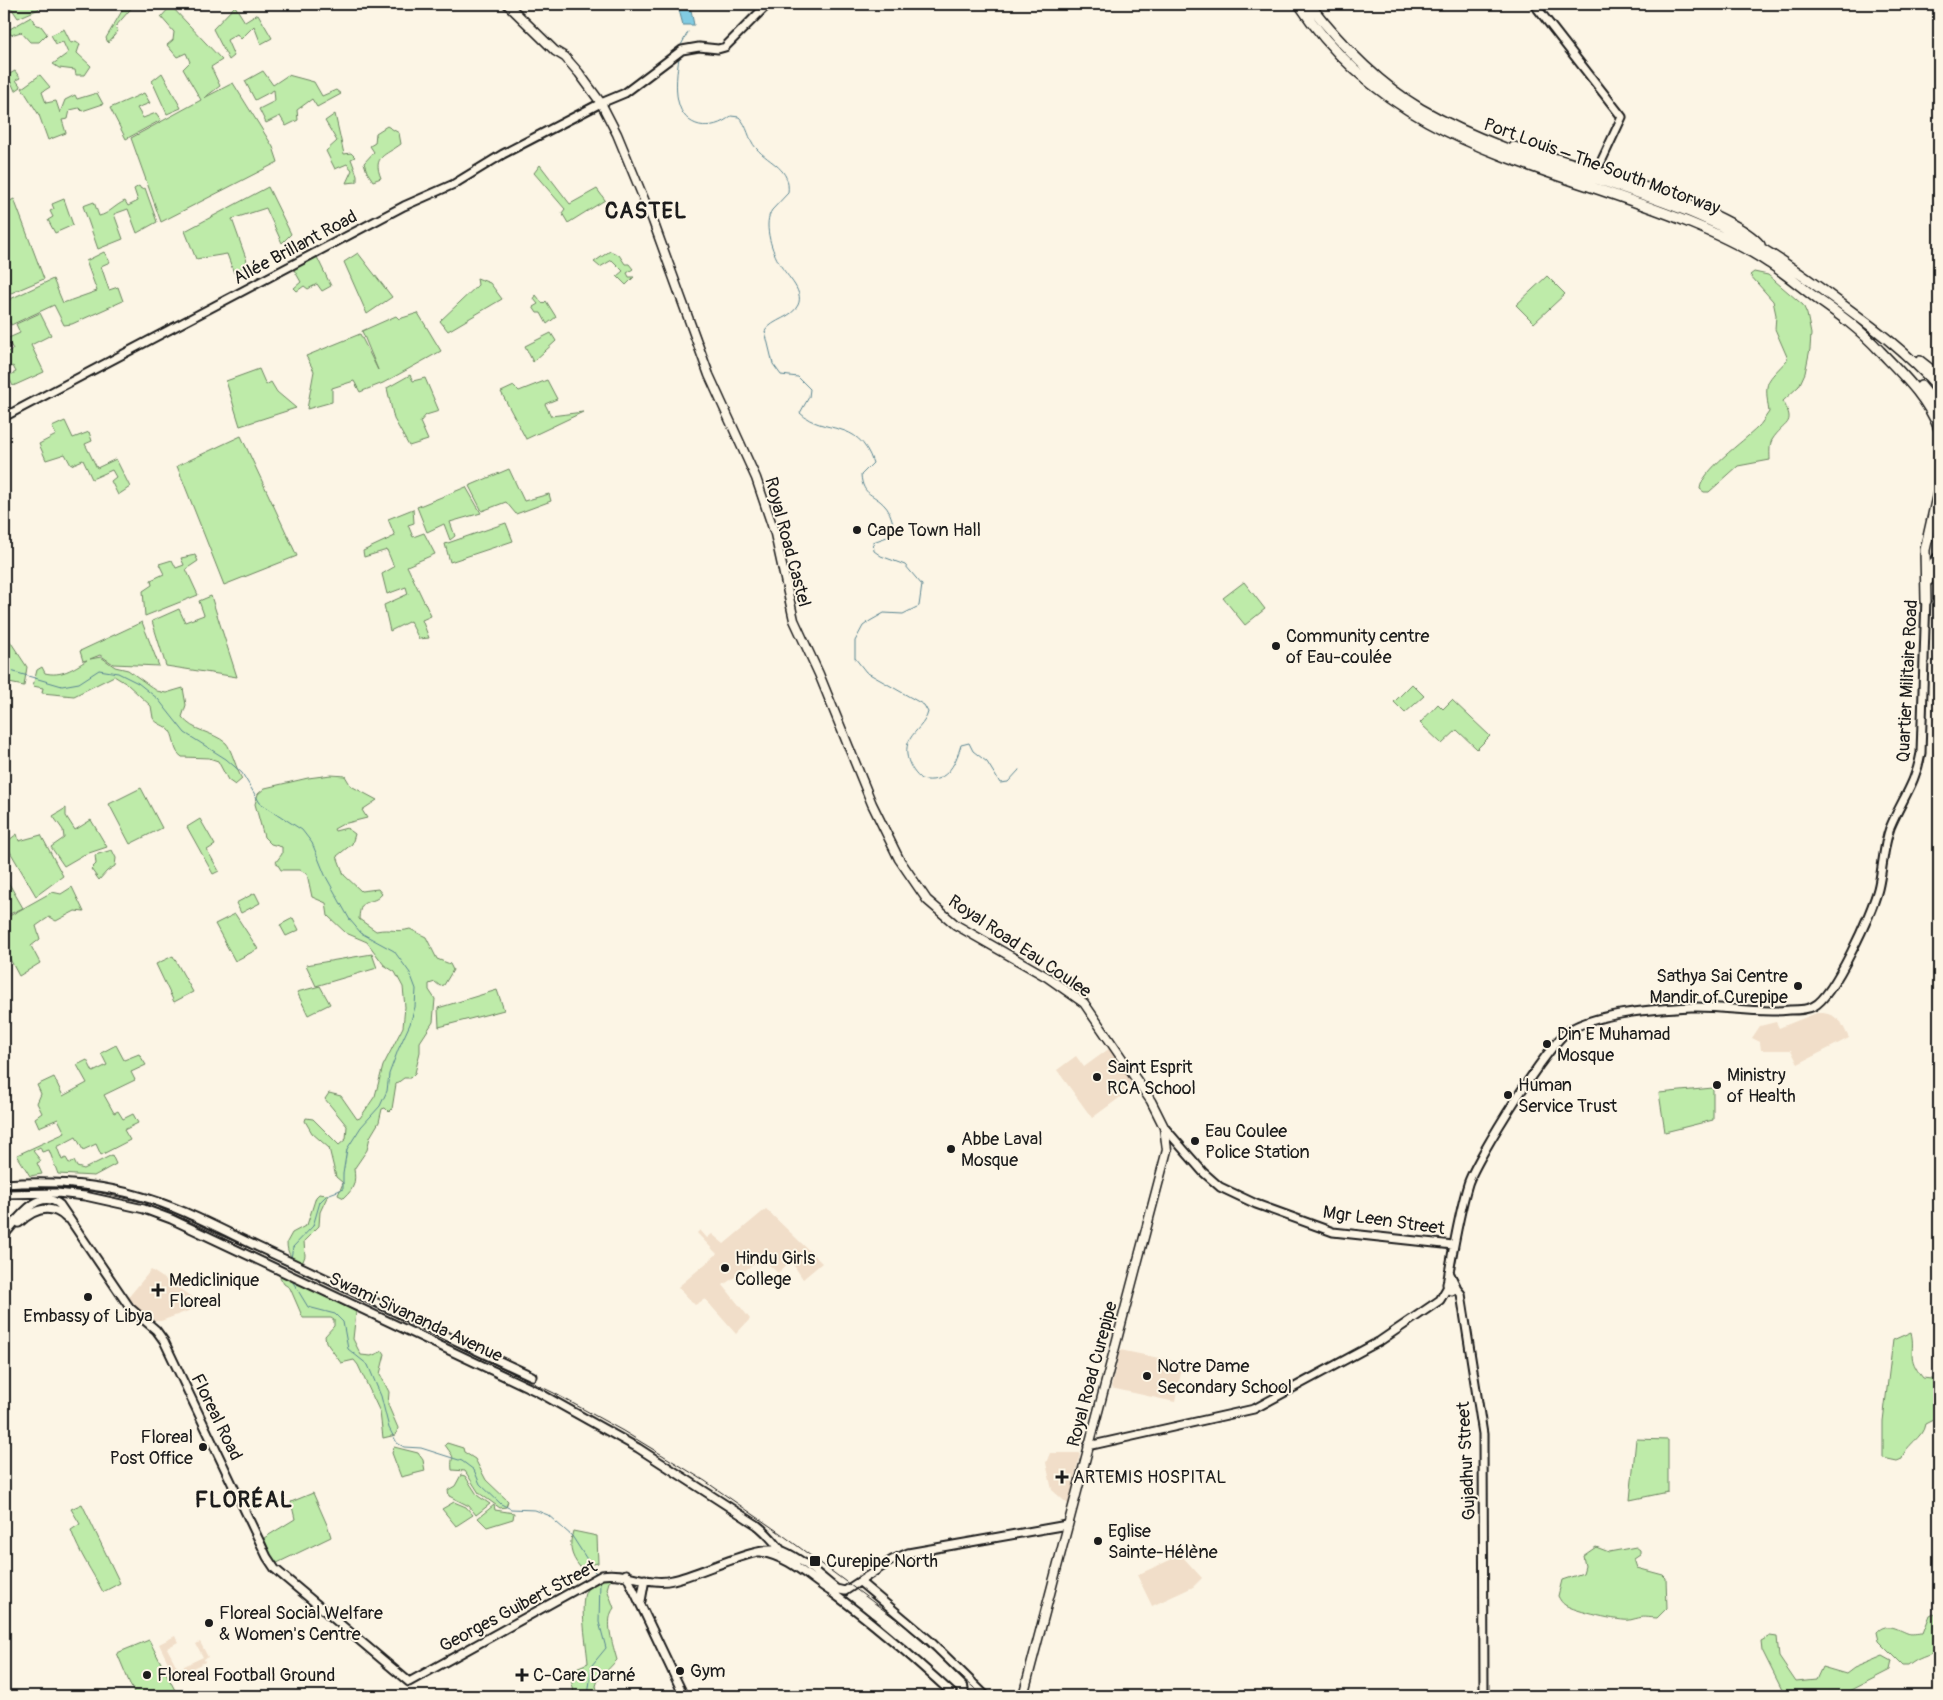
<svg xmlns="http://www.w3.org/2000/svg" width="1943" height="1700" viewBox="0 0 1943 1700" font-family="Pangolin,sans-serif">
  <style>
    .built { fill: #f1dec9 }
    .green { fill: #beeba9; stroke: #6d8462 }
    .water { fill: #81cbe1; stroke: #598592 }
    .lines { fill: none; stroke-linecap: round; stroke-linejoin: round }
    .stream { stroke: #598592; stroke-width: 1 }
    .secondary-casing { stroke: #1c1c1c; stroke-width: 11 }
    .primary-casing { stroke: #1c1c1c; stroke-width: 11 }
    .highway-casing { stroke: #1c1c1c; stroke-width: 12 }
    .secondary { stroke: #fcf5e5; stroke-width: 7 }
    .primary { stroke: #fcf5e5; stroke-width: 8 }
    .highway { stroke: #fcf5e5; stroke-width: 9 }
    .tram { stroke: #1c1c1c; stroke-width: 1 }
    .poi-dot { fill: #1c1c1c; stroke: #fcf5e5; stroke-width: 2 }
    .labels { text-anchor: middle; stroke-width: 4; stroke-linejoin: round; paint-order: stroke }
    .street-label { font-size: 18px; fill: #1c1c1c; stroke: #fcf5e5 }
    .poi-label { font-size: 18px; fill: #1c1c1c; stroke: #fcf5e5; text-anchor: start }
    .district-label { font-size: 22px; font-weight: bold; letter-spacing: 1px; fill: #1c1c1c; stroke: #fcf5e5 }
  </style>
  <rect width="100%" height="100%" fill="#fcf5e5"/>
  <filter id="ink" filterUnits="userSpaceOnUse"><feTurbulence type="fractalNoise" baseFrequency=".02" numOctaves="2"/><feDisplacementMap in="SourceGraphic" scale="10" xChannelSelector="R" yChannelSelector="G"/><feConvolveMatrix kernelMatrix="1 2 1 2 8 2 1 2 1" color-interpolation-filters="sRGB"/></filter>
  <g filter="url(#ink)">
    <path class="built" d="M1819 1012 1832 1015 1841 1022 1849 1038 1798 1064 1791 1050H1761L1760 1042 1752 1038 1760 1026 1776 1022 1779 1028Z
      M1110 1048 1137 1085 1092 1118 1057 1070 1076 1056 1084 1067Z
      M766 1209 822 1263 803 1279 791 1261 778 1273 762 1259 723 1285 750 1319 736 1334 705 1299 695 1305 678 1287 717 1254 697 1233 700 1230 707 1238 712 1234 724 1244Z
      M151 1270 198 1301 199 1307 161 1321H154L147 1318 127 1299Z
      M1120 1350 1183 1363 1175 1402 1111 1388Z
      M1050 1453H1080L1069 1505 1052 1490 1046 1463Z
      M1181 1555 1202 1578 1193 1587 1152 1606 1137 1575Z
      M175 1636 178 1642 167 1648 178 1669 203 1657 196 1644 200 1642 208 1657 204 1659 205 1662 175 1677 159 1644Z"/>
    <path class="green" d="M4 4H36L39 9 18 18 10 6 4 10Z
      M120 4H135L115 27 118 31 108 43 106 38 122 11Z
      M171 6 222 60 211 67 220 86 204 98 233 83 273 147 278 162 161 222 131 138 201 100 183 69 190 62 186 53 177 57 167 45 173 40 174 32 161 17Z
      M235 6 245 22 258 14 272 38 261 44 254 26 241 39 237 34 227 40 234 56 229 60 213 29Z
      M31 17 36 25 41 26 47 34 39 42H30L21 32 11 35 8 30Z
      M64 29 71 43 76 41 80 44 77 53 91 66 85 75H76L75 70 59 68 53 64 68 53 63 42 56 44 51 35Z
      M15 71 20 78 16 80 21 87 15 91 11 82 4 85V77Z
      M263 71 273 85 288 75 314 82 322 96 336 90 341 94 317 107 312 99 297 110 298 120 286 126 280 116 266 123 259 109 275 101 274 90 255 100 245 81Z
      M162 73 181 108 167 114 152 81Z
      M40 75 50 87 42 92 46 103 56 101 60 113 65 100 75 95 77 99 97 93 103 104 82 111 79 108 70 110 68 119 62 120 66 133 48 140 39 115 22 88Z
      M144 93 150 103 137 108 143 118 156 113 161 120 126 139 110 108Z
      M335 114 344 154 351 153 355 157 351 159 357 175V182L346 183 352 170 347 164 335 169 326 151 337 141 325 121Z
      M387 126 399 133 401 144C385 156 372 156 381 178L373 181 367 172 364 163 374 152 370 146 375 143 376 133Z
      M540 165 570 204 597 189 605 200 568 223 562 213 565 209 534 173Z
      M139 186 141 189 145 188 157 222 137 233 128 209 114 214 123 239 98 249 83 206 94 202 99 216C109 214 115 205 125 201L128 206 138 201 134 189Z
      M268 187 291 234 282 243 266 208 232 219 248 264 234 273 227 254 196 259 185 231Z
      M14 199 44 279 4 296V204Z
      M64 199 73 225 55 233 48 220 53 217 50 211 54 209 52 204Z
      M610 251 619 255 625 264H629L633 269 627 273 629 277H634L626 285 617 276 623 271 612 260 600 267 594 262Z
      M104 252 110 262 101 266 109 290 118 287 123 301 72 324 64 325 54 305 11 325 4 310V302L53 279 63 303 97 291 86 261Z
      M358 253 392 297 367 314 344 262Z
      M317 257 331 286 322 291 317 284 308 289 304 286 297 291 294 288 301 282 293 268Z
      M1754 272 1768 275 1803 305 1807 314 1811 334 1810 349 1805 373 1799 386 1783 401C1797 426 1784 421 1772 440 1769 446 1770 454 1770 460L1738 466 1709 492H1704L1700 489C1701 471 1744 441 1757 428 1762 424 1765 417 1769 412 1764 379 1766 383 1788 359L1775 329 1776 315 1773 301 1750 275Z
      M1547 276 1565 294 1534 323 1516 305Z
      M477 278 490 283 502 299 448 331 440 321 478 285Z
      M536 295 543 304 546 301 556 317 547 324 541 313H537L533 307 538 304 534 299Z
      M40 313 51 335 31 345 44 372 13 386 8 376 16 372 13 366 4 370V354L13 349 10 344 4 347V340L20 333 16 324Z
      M418 313 441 351 383 383 360 392 354 381 332 388V402L307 409 314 371 306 356 360 334 378 370 362 331 396 316 399 319Z
      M551 333 556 341 533 362 525 346Z
      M259 369 266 385 271 382 277 392 296 408 240 426 226 381Z
      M410 375 413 381 425 378 439 411 426 415 420 422 428 440 409 446 394 419 387 388Z
      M547 380 557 399 545 404 551 416 583 412 526 439 501 392 514 386 519 391Z
      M65 421 73 438 89 432 92 441 85 444 97 468 116 459 130 487 118 495 111 481 116 477 112 470 92 479 83 460 71 465 65 454 46 460 39 444 56 435 52 427Z
      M241 436 297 556 224 585 177 466Z
      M509 469 524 501 549 494 551 501 516 514 506 502 482 511 469 486Z
      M466 487 481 513 450 522 455 536 450 540 444 524 427 532 417 507Z
      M413 509 414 523 408 525 413 537 424 533 435 554 407 566 431 616 422 620 429 638 419 639 410 621 390 631 384 605 408 594 406 587 387 594 382 574 394 567 387 550 364 557 363 551 395 536 388 519Z
      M506 523 513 541 450 562 445 544Z
      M195 555 198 561 186 569 198 595 145 616 143 591 152 585 151 580 164 574 159 564 172 560 176 568 184 565 181 558Z
      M1244 582 1265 609 1245 625 1223 598Z
      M211 596 237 677 166 666 152 621 179 609 185 622 204 615 199 601Z
      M142 622 159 666 113 664 100 655 90 659 101 657 115 667 128 670 157 691 166 693 183 688 186 705 182 717C193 732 212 731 226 743 231 748 237 771 242 779L235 785 228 780 218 761 209 758 182 757C172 750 176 740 170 731 166 725 157 725 153 718L151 706 127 684 114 676 74 696 42 693 43 688 33 686 37 670 42 667 45 673C61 677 73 669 87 660L83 661 80 651Z
      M4 632 27 667 24 686 4 682Z
      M1412 684 1424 696 1405 713 1394 702Z
      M1452 700 1490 736 1477 749 1457 730 1442 744 1420 723 1438 704 1443 709Z
      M331 775 345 776 351 786 377 800 362 810 367 818 343 824 334 829 335 831 347 828 355 834 352 844 337 856 344 875 361 891 378 889 382 894C372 907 360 894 359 919L376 931C391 928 396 933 410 929L426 937 437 959 450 964 453 970 444 985 440 986 435 982 429 984V990L435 999 433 1022 420 1042V1052L415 1073 410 1078H404L396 1084 392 1109 389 1112 385 1108 382 1109 379 1122 370 1137 367 1150 354 1169C356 1182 354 1189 344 1198L338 1195 343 1183 336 1177 329 1148 312 1133 305 1121 306 1118 313 1119 339 1145 346 1139 347 1126 325 1099 329 1093 341 1096 357 1119 360 1118 375 1096 383 1066 403 1027 405 1007 403 987 395 972 384 965 367 942 346 933 328 916 326 903 312 897 307 874 300 870H281L276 862 282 854V847L271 844 264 837 255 804 258 794 265 788 308 778Z
      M141 788 162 828 130 844 109 804Z
      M66 808V816L75 830 91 820 107 847 83 855 64 866 51 847 64 838 63 830 53 816Z
      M200 819 215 845 207 850 219 871 213 874 187 827Z
      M17 834 19 841 41 835 63 876 36 896 5 843Z
      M112 850 116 858 115 866 107 871 99 880 91 869 96 864 95 855Z
      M4 875 23 908 5 916 4 915Z
      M72 887 84 912 75 911 56 921 49 917 36 926 40 939 31 946 40 963 19 976 4 948V919L52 892 61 894Z
      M255 893 260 903 241 913 236 903Z
      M235 914 258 949 235 961 215 924Z
      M293 918 299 930 286 936 280 925Z
      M372 954 377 968 316 986 306 965Z
      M173 956 193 992 174 1002 156 964Z
      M320 986 330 1004 308 1015 297 992Z
      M497 990 504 1010 439 1027 438 1008Z
      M116 1045 124 1060 139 1054 146 1065 131 1072 135 1080 104 1095 114 1113 118 1111 123 1119 133 1114 138 1123 124 1130 130 1140 101 1155 96 1144 83 1150 76 1137 57 1147 62 1160 66 1158 69 1163 74 1161 77 1167 84 1169 112 1155 116 1164 94 1176 58 1174 49 1150 42 1152 40 1147 33 1151 41 1161 37 1163 42 1174 30 1176 17 1155 65 1133 58 1119 39 1127 35 1118 42 1113 37 1103 41 1094 37 1085 54 1077 63 1096 87 1083 77 1065 87 1060 93 1072 107 1065 101 1053Z
      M1713 1088V1120L1665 1132 1659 1093Z
      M319 1194 328 1195 320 1212 319 1226 304 1241 305 1256 302 1264C291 1259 287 1254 287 1242L292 1233 307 1225 316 1197Z
      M277 1272 313 1288 319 1293 356 1312 353 1339 361 1355 371 1356 383 1351 385 1354 380 1374 389 1392 388 1405 398 1428 396 1435 383 1438 380 1412 358 1365 354 1360 341 1363 326 1342 325 1336 334 1326V1320L331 1318H303L290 1288 284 1284Z
      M1911 1332C1916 1353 1905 1356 1923 1378L1939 1380V1417L1925 1424C1923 1439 1905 1444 1902 1459L1897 1461 1883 1458V1421L1893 1340Z
      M1636 1439 1668 1440V1492L1630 1500Z
      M447 1443 463 1448 464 1452 475 1459 486 1480 508 1501 506 1507 500 1508 479 1493 465 1471 452 1470C450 1452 458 1463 445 1445Z
      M394 1447 418 1453 423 1460 425 1471 401 1477 392 1453Z
      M461 1475 465 1476 478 1496 490 1504 476 1515 469 1506 449 1496 448 1490 455 1486Z
      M313 1493 328 1527 331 1537 275 1564 264 1538 295 1519 291 1502Z
      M454 1502 466 1507 473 1515 456 1526 442 1509Z
      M82 1504 120 1583 103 1592C92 1571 79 1553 71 1530L80 1524 71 1509Z
      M494 1505 495 1510 514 1513 513 1519 487 1527 478 1518Z
      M573 1531 597 1536 598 1563 580 1567C570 1555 569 1545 573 1531Z
      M1596 1547 1609 1552 1636 1547 1640 1550V1555L1634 1559 1637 1568 1663 1575 1666 1578 1667 1608 1657 1618C1641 1617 1646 1616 1630 1620 1621 1622 1574 1611 1565 1605 1562 1603 1560 1600 1558 1596L1562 1580 1583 1573 1585 1566 1583 1556Z
      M612 1575 613 1579 609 1582 607 1589 614 1608C604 1620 613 1645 617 1660L598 1680 596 1686 599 1696H575L571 1680 576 1668 588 1663C587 1648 579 1603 586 1591 592 1581 601 1577 612 1575Z
      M1934 1613 1939 1617V1650C1926 1656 1919 1656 1908 1665H1903L1879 1641 1877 1632C1886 1622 1896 1629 1906 1633 1911 1635 1918 1633 1923 1633L1930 1615Z
      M1770 1636 1777 1637 1779 1657 1796 1682 1816 1680 1822 1667 1846 1674 1854 1668 1883 1656 1892 1661 1890 1670 1839 1696H1785L1762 1650 1761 1641Z
      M149 1640 178 1696H135L117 1653Z"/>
    <path class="water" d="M679 10H691L694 25H683Z"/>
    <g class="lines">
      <path class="stream" d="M683 4 688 11
        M680 47 688 32
        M679 58C677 71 675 88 678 101 684 129 712 132 731 116L739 117C748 126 748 139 756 148 770 164 791 168 788 193 783 199 777 204 772 210 763 223 771 248 778 261 784 274 805 290 798 305 792 318 773 319 765 331L773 364 781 375 798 377 810 389 809 397 800 413C824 436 858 417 873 463L861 475C863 497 874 493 885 506 890 511 893 522 894 529L890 536 873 542 874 551 881 556 905 565 922 585 919 606 903 614 884 613 870 621 863 626 855 641V658L866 672 924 705 928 712C925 724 916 729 910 739 902 752 910 770 921 779 945 785 955 766 961 745L969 743 973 751 987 762 1000 783 1008 782 1019 770
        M4 669 62 686 79 683 99 670 118 673 138 683 158 699 185 733 226 759 242 773 260 803 302 830 312 843 325 875 350 920 361 933 394 951 410 973 416 989 415 1007 410 1024 398 1050 389 1074 387 1091 380 1106 361 1127 347 1149 343 1174V1189L327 1195 320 1202 313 1226 293 1247 291 1258
        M291 1279 308 1307 335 1314 343 1322 348 1349 368 1365 381 1396 389 1428 397 1443 404 1447 421 1448 462 1461 474 1470 480 1484 501 1504 511 1509 535 1510 548 1515 572 1536 597 1575
        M588 1696 592 1665 606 1648 599 1622 600 1581"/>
      <defs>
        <path id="secondary" d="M1534 4 1622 117 1601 162 1596 168 1588 170
          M4 417 404 206 454 184 503 154 601 103 625 93 682 50 699 47 718 49 725 47 768 4
          M1929 581C1930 571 1931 562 1939 556
          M1164 1127 1203 1172 1220 1187 1256 1204 1333 1232 1453 1245
          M4 1184C48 1181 93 1183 136 1195 178 1206 218 1228 258 1247 350 1289 440 1334 532 1376
          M4 1194 57 1193 85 1196 144 1209 171 1219 536 1391 638 1448 757 1525C773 1537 781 1553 796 1566
          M19 1223C33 1210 50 1202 66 1218
          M4 1235C17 1221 38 1186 60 1205L130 1308 156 1330 164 1341 267 1557 275 1569 409 1682 602 1575C626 1571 649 1586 673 1580 699 1575 760 1543 783 1551 802 1559 820 1576 836 1589L845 1591 892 1560 908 1553 1067 1525
          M1449 1272 1456 1286 1452 1291 1448 1290 1447 1284 1454 1283
          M1447 1284C1453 1251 1458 1217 1468 1184 1476 1159 1550 1040 1571 1029 1603 1012 1657 1009 1692 1007 1725 1006 1757 1014 1790 1010 1798 1010 1807 1010 1814 1006 1834 996 1872 912 1878 889 1883 869 1883 847 1890 828 1901 801 1916 783 1921 753L1926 596
          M1456 1288 1461 1294 1464 1313 1483 1434 1484 1696
          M1088 1446 1254 1409 1380 1341 1440 1300 1447 1288
          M761 1552C789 1557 807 1576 830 1591 874 1623 915 1659 955 1696
          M626 1574 684 1696
          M860 1582 929 1640 986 1696
          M641 1601 645 1579
          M972 1682 974 1696"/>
        <path id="primary" d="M507 4 555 51 565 57 579 73 601 103 617 134 653 221 709 375 756 478 775 534 794 620 819 674 872 804 899 859 927 900 956 925 1047 977 1084 1003 1151 1101 1164 1127 1167 1150 1023 1696"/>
        <path id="highway" d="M1299 4C1392 146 1544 163 1688 222 1715 233 1744 246 1769 263 1785 273 1800 286 1816 298 1839 314 1861 330 1880 351 1903 375 1927 397 1939 429
          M1309 4C1340 44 1377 83 1421 109 1508 159 1607 177 1699 216 1749 237 1793 268 1836 300 1873 327 1909 354 1939 388
          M1514 147C1564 160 1732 209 1760 245
          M1920 361 1939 376
          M1921 386 1939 408
          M1926 601 1925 550 1939 488"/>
      </defs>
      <use href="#secondary" class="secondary-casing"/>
      <use href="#primary" class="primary-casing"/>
      <use href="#highway" class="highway-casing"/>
      <use href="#secondary" class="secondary"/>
      <use href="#primary" class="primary"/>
      <use href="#highway" class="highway"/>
      <path class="tram" d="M4 1188 62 1187 92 1191 151 1204 302 1272 554 1393 623 1431 705 1481 780 1533 904 1625 983 1696"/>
    </g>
  </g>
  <g class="poi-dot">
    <circle cx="857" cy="530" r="5"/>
    <circle cx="1276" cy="646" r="5"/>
    <circle cx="1798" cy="986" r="5"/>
    <circle cx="1547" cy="1044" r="5"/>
    <circle cx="1097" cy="1077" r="5"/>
    <circle cx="1717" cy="1085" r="5"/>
    <circle cx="1508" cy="1095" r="5"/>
    <circle cx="1195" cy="1141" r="5"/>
    <circle cx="951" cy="1149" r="5"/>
    <circle cx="725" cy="1268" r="5"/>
    <path d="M155.5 1282.5h5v5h5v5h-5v5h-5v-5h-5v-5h5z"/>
    <circle cx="88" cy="1297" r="5"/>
    <circle cx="1147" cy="1376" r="5"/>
    <circle cx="203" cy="1447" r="5"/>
    <path d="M1059.5 1469.5h5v5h5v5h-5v5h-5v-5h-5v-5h5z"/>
    <circle cx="1098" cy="1541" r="5"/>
    <rect x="809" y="1555" width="12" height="12" rx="2.5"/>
    <circle cx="209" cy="1623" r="5"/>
    <circle cx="680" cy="1671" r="5"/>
    <circle cx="147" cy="1675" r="5"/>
    <path d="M519.5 1667.5h5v5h5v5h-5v5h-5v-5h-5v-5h5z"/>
  </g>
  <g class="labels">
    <g class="street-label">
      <text transform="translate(1602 166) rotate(20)" y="6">Port Louis – The South Motorway</text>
      <text transform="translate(295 247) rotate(-28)" y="6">Allée Brillant Road</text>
      <text transform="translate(788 542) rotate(75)" y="6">Royal Road Castel</text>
      <text transform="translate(1907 681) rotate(-87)" y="6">Quartier Militaire Road</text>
      <text transform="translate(1020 946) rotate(34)" y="6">Royal Road Eau Coulee</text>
      <text transform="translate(1384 1220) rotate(8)" y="6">Mgr Leen Street</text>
      <text transform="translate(416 1317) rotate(25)" y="6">Swami Sivananda Avenue</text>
      <text transform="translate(1092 1374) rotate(-75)" y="6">Royal Road Curepipe</text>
      <text transform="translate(217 1417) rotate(64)" y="6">Floreal Road</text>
      <text transform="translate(1466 1461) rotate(-93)" y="6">Gujadhur Street</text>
      <text transform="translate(518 1606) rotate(-28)" y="6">Georges Guibert Street</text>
    </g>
    <g class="poi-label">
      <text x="867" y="536">Cape Town Hall</text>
      <text x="1286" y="642">Community centre<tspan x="1286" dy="21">of Eau-coulée</tspan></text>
      <text x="1788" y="982" text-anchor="end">Sathya Sai Centre<tspan x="1788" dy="21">Mandir of Curepipe</tspan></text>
      <text x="1557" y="1040">Din E Muhamad<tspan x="1557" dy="21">Mosque</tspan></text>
      <text x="1107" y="1073">Saint Esprit<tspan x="1107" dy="21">RCA School</tspan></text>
      <text x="1727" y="1081">Ministry<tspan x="1727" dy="21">of Health</tspan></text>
      <text x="1518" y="1091">Human<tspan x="1518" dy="21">Service Trust</tspan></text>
      <text x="1205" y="1137">Eau Coulee<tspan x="1205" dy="21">Police Station</tspan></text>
      <text x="961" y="1145">Abbe Laval<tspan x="961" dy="21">Mosque</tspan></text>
      <text x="735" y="1264">Hindu Girls<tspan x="735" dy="21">College</tspan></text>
      <text x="169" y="1286">Mediclinique<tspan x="169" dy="21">Floreal</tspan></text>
      <text x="88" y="1322" text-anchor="middle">Embassy of Libya</text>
      <text x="1157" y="1372">Notre Dame<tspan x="1157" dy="21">Secondary School</tspan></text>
      <text x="193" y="1443" text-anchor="end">Floreal<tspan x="193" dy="21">Post Office</tspan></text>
      <text x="1073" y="1483">ARTEMIS HOSPITAL</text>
      <text x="1108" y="1537">Eglise<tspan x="1108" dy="21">Sainte-Hélène</tspan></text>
      <text x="826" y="1567">Curepipe North</text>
      <text x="219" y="1619">Floreal Social Welfare<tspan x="219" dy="21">&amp; Women's Centre</tspan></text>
      <text x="690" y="1677">Gym</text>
      <text x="157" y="1681">Floreal Football Ground</text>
      <text x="533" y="1681">C-Care Darné</text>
    </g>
    <g class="district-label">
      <text x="646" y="218">CASTEL</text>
      <text x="244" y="1507">FLORÉAL</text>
    </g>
  </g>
  <rect width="1943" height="1700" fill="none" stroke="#fcf5e5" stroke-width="20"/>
  <rect x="10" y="10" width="1923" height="1680" fill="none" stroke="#1c1c1c" stroke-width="2" filter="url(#ink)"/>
</svg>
